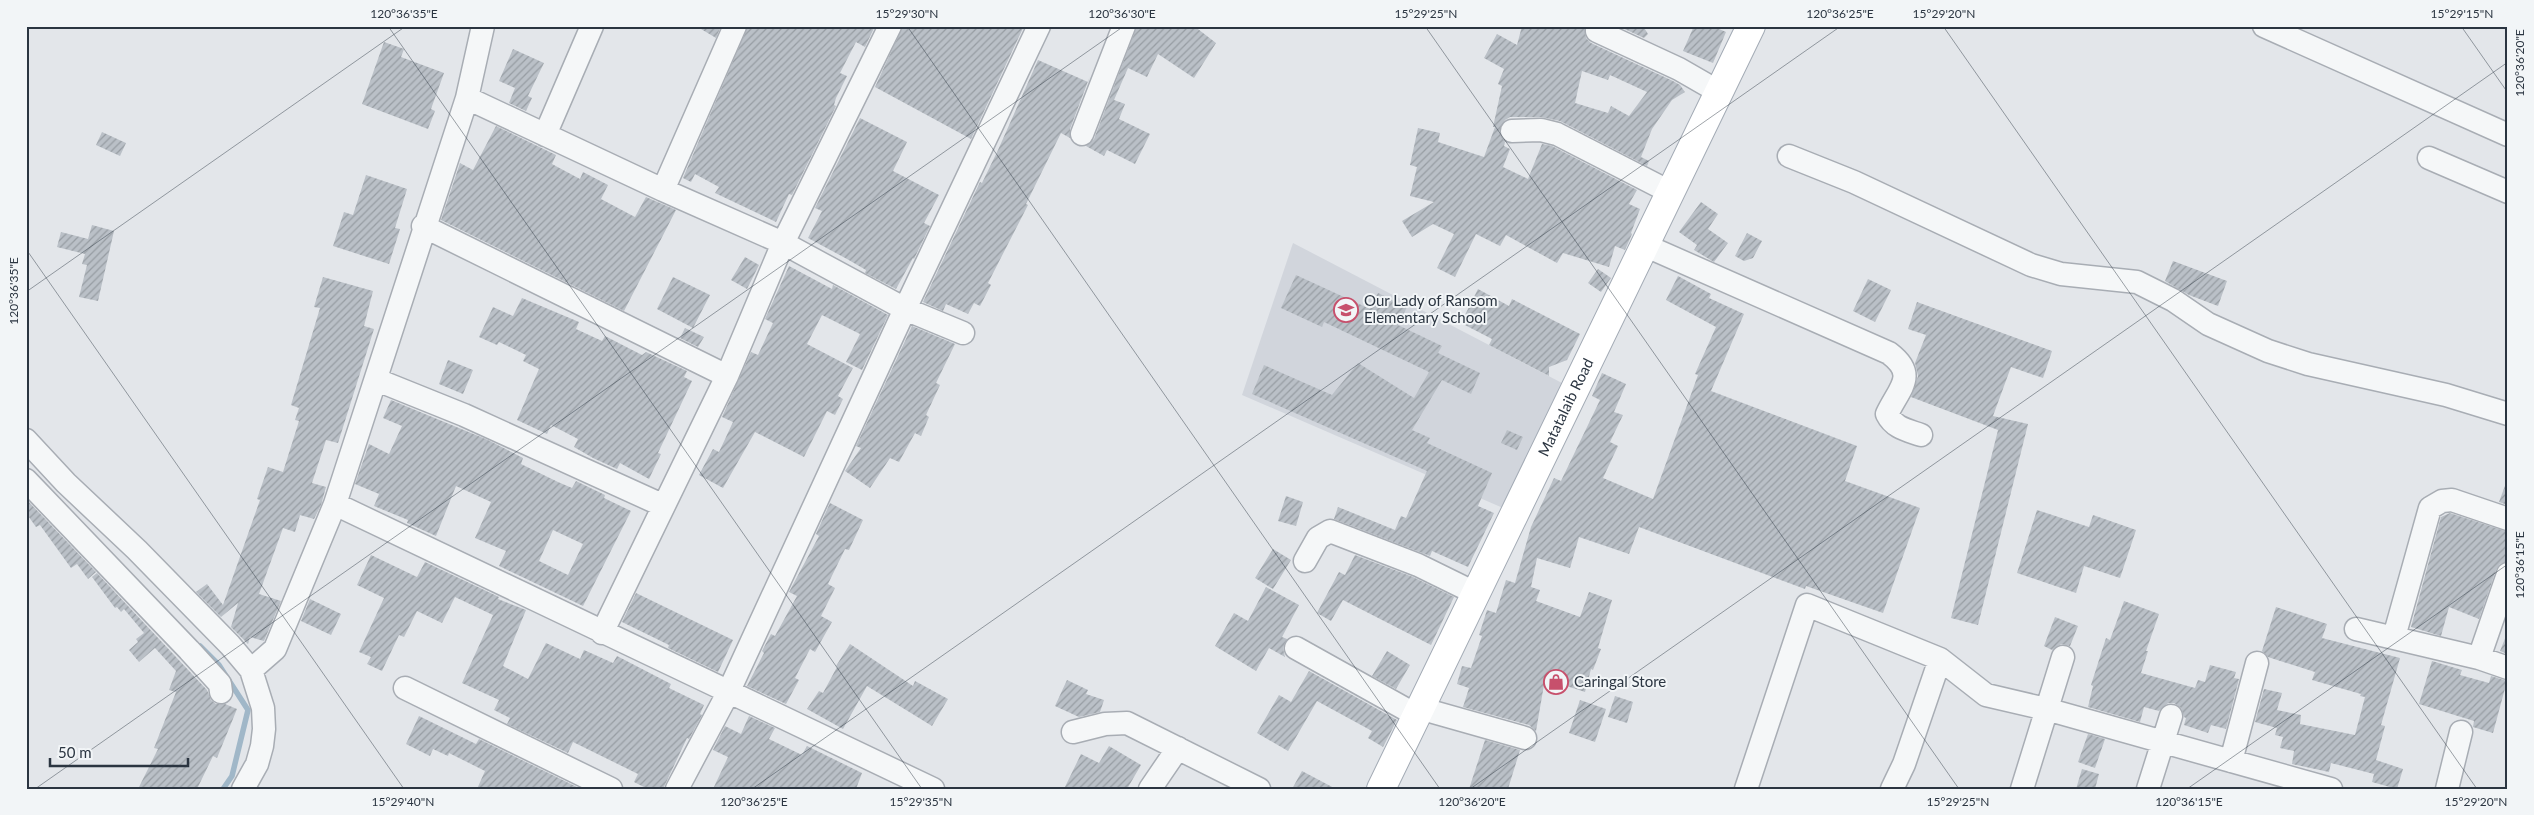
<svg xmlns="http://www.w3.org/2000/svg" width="2534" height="815" viewBox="0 0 2534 815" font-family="Lato,sans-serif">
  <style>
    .built { fill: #d1d5dc }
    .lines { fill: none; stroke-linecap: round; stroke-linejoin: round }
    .stream { stroke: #a0b7c8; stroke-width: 5.5 }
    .building { fill: url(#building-hatch); fill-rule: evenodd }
    .minor-casing { stroke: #a8adb4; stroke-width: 25 }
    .major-casing { stroke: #a3abb5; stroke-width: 30 }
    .minor { stroke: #f5f7f8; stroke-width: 22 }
    .major { stroke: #fff; stroke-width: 28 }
    .ticks { fill: none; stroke: #2b3541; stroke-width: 1; stroke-opacity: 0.45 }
    .labels { text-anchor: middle; stroke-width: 4; stroke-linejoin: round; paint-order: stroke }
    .poi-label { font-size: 15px; fill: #2b3541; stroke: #f2f5f7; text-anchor: start }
    .street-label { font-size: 15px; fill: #2b3541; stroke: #f2f5f7 }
    .neatline { fill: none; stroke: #2b3541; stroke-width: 2 }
    .ticks-label { font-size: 12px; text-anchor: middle; fill: #2b3541 }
  </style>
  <defs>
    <pattern id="building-hatch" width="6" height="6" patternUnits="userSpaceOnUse" patternTransform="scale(1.25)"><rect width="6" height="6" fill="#bac0c7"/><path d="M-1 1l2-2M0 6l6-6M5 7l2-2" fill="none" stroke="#979da3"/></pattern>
  </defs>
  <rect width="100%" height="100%" fill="#e3e6ea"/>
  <path class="built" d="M1293 243 1562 383 1503 508 1242 395Z"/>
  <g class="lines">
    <path class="stream" d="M200 646 219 665 248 710 232 776 223 789"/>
  </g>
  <path class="building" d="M696 26H721L716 38Z
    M748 26H875L865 47 856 42 840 73 847 76 836 98 834 105 836 106 792 195 789 194 776 222 715 193 719 187 695 174 691 182 683 178Z
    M903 26H1024L971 139 875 87Z
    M1137 26H1194L1216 43 1194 78 1158 54 1147 77 1128 68 1114 100 1125 104 1119 119 1150 134 1135 164 1107 150 1104 156 1086 146 1094 139Z
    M1522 26H1585L1586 38 1591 43 1673 81 1680 85 1685 92 1672 100 1652 129 1641 157 1649 161 1647 166 1560 121 1541 117H1510L1505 120 1499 132 1505 142 1504 146 1510 149 1503 167 1528 179 1542 144 1552 146 1637 190 1629 204 1640 209 1631 233 1632 234 1625 250 1615 246 1609 267 1563 253 1557 263 1506 235 1500 246 1476 234 1455 277 1437 268 1454 234 1433 224 1412 237 1402 221 1434 202 1410 196 1417 167 1410 165 1418 128 1440 133 1438 142 1484 157 1495 127H1493L1502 86 1498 84 1504 69 1484 58 1497 34 1517 45ZM1582 71 1608 80 1610 75 1647 92 1629 116 1611 106 1608 113 1575 103Z
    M1618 26H1643L1648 34 1644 38Z
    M1694 26H1712L1726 32 1713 63 1683 51Z
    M384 42 404 49 401 57 444 73 431 109 435 111 428 129 362 104Z
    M513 49 544 63 528 96 532 98 526 111 509 103 515 88 499 81Z
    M1038 60 1088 82 1090 76 1070 129V138L1061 133 1026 204 1028 205 988 283 991 285 980 306 974 303 968 314 946 304 943 311 923 302 980 182 982 183 998 150Z
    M860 118 907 142 893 171 939 195 924 223 930 226 914 259 913 258 896 289 865 273 866 270 847 259 808 238 822 211 815 208Z
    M496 126 556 155 552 164 580 179 583 172 608 185 601 199 635 217 646 197 676 210 624 311 441 220 460 163 473 170Z
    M102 132 126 143 120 156 96 145Z
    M366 175 407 189 395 228 400 229 389 264 333 246 344 212 353 215Z
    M1701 202 1718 214 1708 229 1728 243 1714 262 1694 250 1697 245 1679 232Z
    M92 225 114 231 98 301 79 297 87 265 82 264 85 254 57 247 61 232 88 239Z
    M1747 233 1762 241 1753 258 1744 261 1735 256Z
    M745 257 759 265 747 289 731 280Z
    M2173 261 2227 281 2218 306 2189 295 2165 281Z
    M789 266 832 289 833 285 888 315 862 370 846 362 860 334 822 315 807 344 853 368 838 396 843 399 835 415 827 411 804 457 755 432 723 488 699 475 713 449 719 452 733 422 722 417 751 352 758 355 773 323 765 319Z
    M1598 269 1611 278 1601 292 1588 283Z
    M1296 275 1370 309 1378 293 1407 307 1398 325 1442 346 1438 353 1480 373 1471 394 1442 380 1412 430 1430 438 1427 443 1492 473 1478 506 1494 513 1468 567 1432 551 1430 556 1334 519 1338 507 1395 530 1401 516 1406 518 1427 471 1252 394 1264 365 1332 395 1358 363 1414 398 1429 372 1324 322 1322 327 1281 308Z
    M1678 276 1711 294 1709 298 1744 314 1711 391 1857 446 1845 481 1920 508 1883 613 1806 586 1805 589 1639 527 1629 554 1579 537 1570 568 1537 558 1531 587 1540 590 1536 601 1580 617 1589 592 1612 600 1598 648 1601 649 1593 670 1591 669 1585 692 1545 679 1536 731 1529 725 1463 707 1469 688 1457 684 1462 666 1471 668 1482 636 1479 635 1487 610 1496 613 1506 580 1515 583 1531 527 1554 478 1561 481 1600 400 1592 396 1602 373 1626 384 1614 412 1623 415 1610 442 1618 446 1603 478 1653 499 1698 375 1695 374 1716 327 1666 300Z
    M323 277 373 291 364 326 374 329 338 443 326 440 312 483 326 487 321 505 314 519 300 515 295 532 283 528 259 594 281 601 264 641 250 637 248 644 231 627 238 603 221 617 196 592 207 584 223 605 260 500 257 499 268 467 283 472 299 421 295 420 299 408 291 405 320 308 314 307Z
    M673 277 710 295 693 328 657 309Z
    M1868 279 1891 290 1875 322 1853 311Z
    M1478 289 1509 306 1512 299 1580 334 1567 360 1549 367V376L1489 345 1492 339 1461 323Z
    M522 298 579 322 576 329 602 341 605 336 642 355 646 352 687 371 684 377 692 381 658 453 661 454 649 479 620 463 617 469 593 458 574 447 578 439 551 425 547 434 517 420 539 369 523 361 526 355 499 342 497 345 479 337 493 307 513 316Z
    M1917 302 2052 351 2043 378 2011 367 1993 416 2028 424 1978 625 1951 618 1998 430 1911 397 1918 376 1915 363 1926 335 1908 329Z
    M912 326 955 344 936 383 940 385 926 415 929 417 921 436 915 433 899 462 890 458 870 488 845 471 861 448 856 446Z
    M685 328 704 337 698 347 680 338Z
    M448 360 473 370 463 394 439 384Z
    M391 400 488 440 523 458 521 464 558 482 572 488 576 481 605 495 604 498 631 511 583 606 499 566 506 551 475 538 491 502 456 486 436 536 407 523 408 520 374 506 379 494 355 484 369 444 389 454 402 426 383 418ZM553 530 583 544 568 575 539 561Z
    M1507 430 1523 437 1517 450 1501 443Z
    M2506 483 2508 484V505L2499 502Z
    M1286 496 1303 502 1296 526 1278 521Z
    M26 499 96 572 88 579 77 564 71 568 40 525 36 527 26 513Z
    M830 503 863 520 849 550 845 549 828 584 835 588 821 616 832 622 815 652 810 649 795 678 799 680 786 704 747 686 764 653 762 651 771 634 775 636 797 596 789 592 819 536 816 534Z
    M2037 510 2089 527 2093 515 2136 530 2120 578 2084 566 2076 593 2017 573Z
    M2450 513 2508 532V561L2500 564 2496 570 2479 619 2449 607 2441 636 2411 627 2441 517Z
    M1273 549 1291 560 1273 589 1255 578Z
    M371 555 417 577 425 562 499 597 498 599 526 610 503 666 528 679 546 643 580 659 584 650 613 663 617 656 671 684 669 688 704 705 700 714 702 715 689 739 687 738 663 789H648L634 782 638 774 573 742 568 753 507 724 510 718 494 710 499 700 462 683 493 615 455 597 442 623 417 611 404 637 399 635 382 671 367 664 371 657 359 652 384 598 357 585Z
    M1355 555 1413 577 1454 597 1431 645 1343 600 1331 621 1317 613 1339 572 1345 575Z
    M97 573 207 690 211 700 216 704H225L237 709 217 758 213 756 197 789H138L158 749 154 748 176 692 169 690 176 671 155 648 139 662 129 650 138 642 136 639 144 633 124 609 121 612 117 607 115 608 92 577Z
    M1266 587 1299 605 1282 637 1287 639 1283 648 1285 657 1269 648 1256 671 1215 646 1234 613 1248 621Z
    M636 593 733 640 718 672 668 648 669 645 622 622Z
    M310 599 341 614 331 635 301 621Z
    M2124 601 2159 614 2146 651H2148L2141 673 2195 688 2198 680 2205 682 2210 665 2236 672 2234 678 2239 679 2226 729 2211 725 2208 733 2184 725 2186 718 2184 717 2181 708 2174 703H2168L2159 711 2144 707 2140 722 2088 707 2093 686 2091 685 2106 638 2110 640Z
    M2276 607 2327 624 2322 638 2400 658 2381 725 2385 726 2376 760 2403 769 2397 789 2372 782 2374 774 2331 763 2329 772 2292 764 2294 751 2280 748 2283 737 2275 735 2277 728 2255 722 2264 689 2282 693 2277 710 2301 715 2300 724 2355 735 2365 697 2360 696 2361 694 2312 680 2315 672 2268 657 2262 651Z
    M2055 617 2078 626 2070 646 2061 644 2052 650 2044 646Z
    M2506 636H2508V654L2500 651Z
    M850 644 913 686 915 681 948 699 932 726 867 686 843 729 807 709 819 691 823 693 837 667 836 666Z
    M1387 651 1410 665 1396 689 1372 676Z
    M2432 661 2462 670 2460 675 2489 683 2491 676 2507 681 2493 733 2473 727 2474 721 2419 704Z
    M1309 671 1397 720 1383 747 1368 738 1372 731 1317 701 1288 751 1257 733 1279 695 1291 702Z
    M1067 680 1088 690 1086 694 1104 700 1100 712 1079 717 1055 706Z
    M1615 696 1633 702 1627 723 1608 717Z
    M1580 700 1606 709 1595 742 1569 733Z
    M419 716 476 744 479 739 581 789H477L485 771 449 753 448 756 433 749 430 756 406 744Z
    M749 716 775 728 769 739 802 755 807 746 862 773 856 789H713L728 757 713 750 725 726 741 734Z
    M2088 734 2105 739 2095 768 2078 762Z
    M1485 740 1520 750 1508 789H1469Z
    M1109 746 1141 765 1127 789H1064L1081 754 1099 763Z
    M2082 769 2099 774 2095 789H2076Z
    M1302 771 1336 789H1292Z"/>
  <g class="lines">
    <defs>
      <path id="minor" d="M2264 26 2508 135
        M1597 31 1679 69 1719 92
        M467 98 663 190 783 243 905 309 963 333
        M1512 131 1541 130 1557 134 1670 192
        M1082 134 1124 26
        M545 135 592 26
        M1789 156 1854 182 2031 265 2061 274 2137 282 2173 300 2208 324 2268 351 2308 364 2446 395 2508 414
        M2429 158 2508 192
        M663 190 735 26
        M423 226 727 376
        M1644 245 1889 353C1918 375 1900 387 1887 414 1894 428 1907 430 1921 435
        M377 380 464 415 662 505
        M26 440 66 483 137 550 230 645 251 670 263 708 264 729 262 746 257 764 243 789
        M26 480 189 650 220 684 221 692
        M335 504 933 789
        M1305 561 1318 538 1330 531 1418 565 1475 593
        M2356 629 2479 658 2508 668
        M602 633 727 376 783 243 890 26
        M2394 637 2430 508 2442 501 2452 500 2508 519
        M1296 648 1416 715
        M2479 658 2508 574
        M251 670 275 649 335 504 467 98 483 26
        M405 688 611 789
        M1419 708 1525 738
        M1073 732 1105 724 1127 723 1259 789
        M2231 761 2257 663
        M677 789 728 693 905 309 1039 26
        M1150 789 1178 748
        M1746 789 1807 605 1940 659 1986 695 2046 709 2331 789
        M1892 789 1904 764 1940 659
        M2022 789 2063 657
        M2148 789 2171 716
        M2447 789 2461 732"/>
      <g id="major">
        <path id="s1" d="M1381 789 1751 26"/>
      </g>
    </defs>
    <use href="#minor" class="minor-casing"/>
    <use href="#major" class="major-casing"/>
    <use href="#minor" class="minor"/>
    <use href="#major" class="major"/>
  </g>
  <path class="ticks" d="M388 26 922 789M907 26 1440 789M1425 26 1959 789M1943 26 2477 789M2461 26 2508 93M26 249 404 789M26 292 406 26M35 789 1124 26M752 789 1841 26M1470 789 2508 62M2187 789 2508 564"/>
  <defs>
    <symbol id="school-ring" viewBox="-11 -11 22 22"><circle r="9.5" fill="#f2f5f7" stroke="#c7506c" stroke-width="1.5"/><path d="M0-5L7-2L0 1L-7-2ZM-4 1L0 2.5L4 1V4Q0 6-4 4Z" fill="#c7506c"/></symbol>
    <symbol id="shop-ring" viewBox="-11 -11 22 22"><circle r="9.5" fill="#f2f5f7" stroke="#c7506c" stroke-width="1.5"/><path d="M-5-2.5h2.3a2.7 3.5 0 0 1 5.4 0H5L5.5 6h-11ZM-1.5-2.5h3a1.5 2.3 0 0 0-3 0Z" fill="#c7506c"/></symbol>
  </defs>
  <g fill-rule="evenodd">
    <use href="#school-ring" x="1332" y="296" width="28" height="28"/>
    <use href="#shop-ring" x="1542" y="668" width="28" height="28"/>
  </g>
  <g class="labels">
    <g class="poi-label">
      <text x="1364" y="306">Our Lady of Ransom<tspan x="1364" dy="17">Elementary School</tspan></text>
      <text x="1574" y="687">Caringal Store</text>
    </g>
    <g class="street-label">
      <text dy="5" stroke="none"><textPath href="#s1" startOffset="424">Matatalaib Road</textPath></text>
    </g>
  </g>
  <rect width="2534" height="815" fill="none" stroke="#f2f5f7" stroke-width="55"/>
  <path d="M50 758v8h138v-8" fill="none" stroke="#2b3541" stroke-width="2.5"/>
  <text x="58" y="758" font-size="15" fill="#2b3541" stroke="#f2f5f7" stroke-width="4" paint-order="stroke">50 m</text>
  <rect x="28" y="28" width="2478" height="760" class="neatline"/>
  <g class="ticks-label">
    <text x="404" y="18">120°36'35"E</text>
    <text x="907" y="18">15°29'30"N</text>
    <text x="1122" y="18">120°36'30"E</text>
    <text x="1426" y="18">15°29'25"N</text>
    <text x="1840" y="18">120°36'25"E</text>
    <text x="1944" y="18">15°29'20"N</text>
    <text x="2462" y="18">15°29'15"N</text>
    <text transform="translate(2520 63) rotate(-90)" y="4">120°36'20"E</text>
    <text transform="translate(14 291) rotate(-90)" y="4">120°36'35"E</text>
    <text transform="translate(2520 565) rotate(-90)" y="4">120°36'15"E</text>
    <text x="403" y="806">15°29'40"N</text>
    <text x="754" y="806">120°36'25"E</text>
    <text x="921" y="806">15°29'35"N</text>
    <text x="1472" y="806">120°36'20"E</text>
    <text x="1958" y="806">15°29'25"N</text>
    <text x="2189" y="806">120°36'15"E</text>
    <text x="2476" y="806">15°29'20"N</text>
  </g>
</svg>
